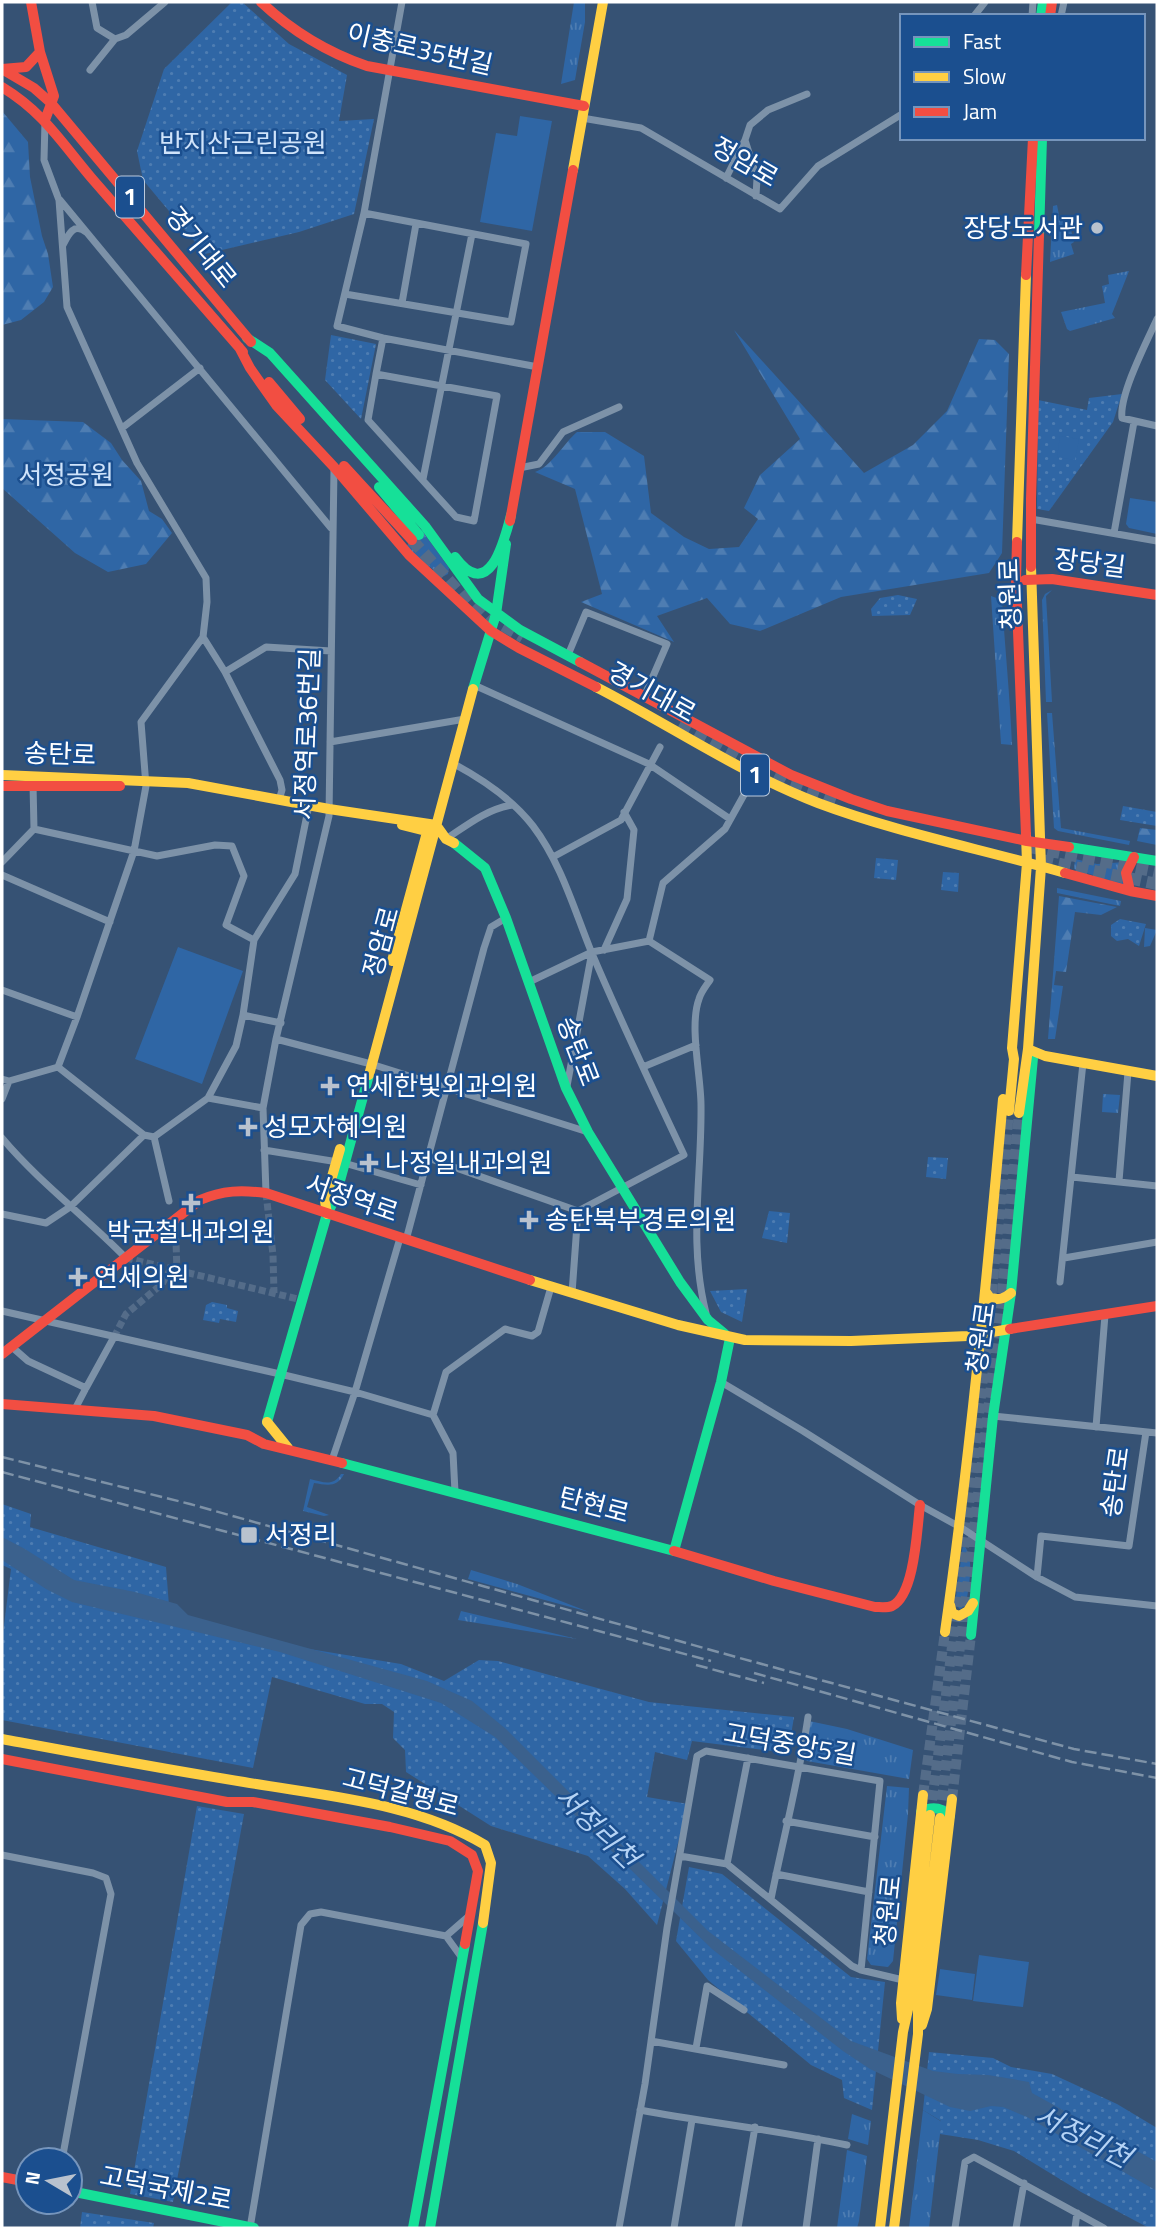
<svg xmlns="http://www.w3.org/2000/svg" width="1159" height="2230" viewBox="0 0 1159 2230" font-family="'Titillium Web','Noto Sans KR',sans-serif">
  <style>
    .grass { fill: url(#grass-tufts) }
    .forest { fill: url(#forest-firs) }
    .park { fill: url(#park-dots) }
    .garden { fill: #2f66a5 }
    .water { fill: #3b618d }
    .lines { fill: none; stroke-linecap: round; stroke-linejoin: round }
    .street-tunnel { stroke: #546c89; stroke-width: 7; stroke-dasharray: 7 3.5; stroke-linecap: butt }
    .secondary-tunnel { stroke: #546c89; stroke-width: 10; stroke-dasharray: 10 5; stroke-linecap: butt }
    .primary-tunnel { stroke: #546c89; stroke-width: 12; stroke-dasharray: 12 6; stroke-linecap: butt }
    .street { stroke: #7d92a8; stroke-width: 7 }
    .fast { stroke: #16e098; stroke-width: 10 }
    .slow { stroke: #ffcf43; stroke-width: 10 }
    .jam { stroke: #f24e42; stroke-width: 10 }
    .rail { stroke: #7e92a7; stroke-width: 2.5; stroke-dasharray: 12 5; stroke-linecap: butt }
    .poi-dot { fill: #b9c2ce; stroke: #1b4f8f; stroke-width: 2.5 }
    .labels { text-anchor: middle; stroke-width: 5; stroke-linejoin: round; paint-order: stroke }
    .shield { fill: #1b4f8f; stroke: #bbcadd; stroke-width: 2 }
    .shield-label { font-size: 24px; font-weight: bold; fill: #fff }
    .street-label { font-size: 26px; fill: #fff; stroke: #1b4f8f }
    .park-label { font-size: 26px; fill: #cfe3fa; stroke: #1b4f8f }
    .poi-label { font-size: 26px; fill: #fff; stroke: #1b4f8f; text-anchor: start }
    .water-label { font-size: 28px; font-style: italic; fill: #b5d3f5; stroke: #1b4f8f }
  </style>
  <defs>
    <pattern id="grass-tufts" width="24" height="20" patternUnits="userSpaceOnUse" patternTransform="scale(1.75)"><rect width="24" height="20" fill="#2f66a5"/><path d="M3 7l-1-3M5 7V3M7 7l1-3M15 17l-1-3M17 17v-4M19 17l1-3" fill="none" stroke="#4e7db2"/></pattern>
    <pattern id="forest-firs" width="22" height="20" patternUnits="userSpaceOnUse" patternTransform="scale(1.75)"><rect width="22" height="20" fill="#2f66a5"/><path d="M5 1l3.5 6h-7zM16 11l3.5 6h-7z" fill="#4e7db2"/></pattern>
    <pattern id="park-dots" width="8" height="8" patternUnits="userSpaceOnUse" patternTransform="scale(1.75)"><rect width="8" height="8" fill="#2f66a5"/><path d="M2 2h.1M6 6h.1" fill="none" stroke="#4e7db2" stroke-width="1.8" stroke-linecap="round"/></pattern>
  </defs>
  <rect width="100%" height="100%" fill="#365274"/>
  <path class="grass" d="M574 2H585V22L575 80 561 84Z
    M1057 205 1060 220 1068 218 1074 242 1071 244 1074 254 1050 262 1053 206Z
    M1129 271 1112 314 1115 318 1070 331 1067 329 1061 312 1105 303 1102 286 1109 284 1108 275Z
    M423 532 449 568 448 574 444 576 440 575 405 547Z
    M1052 590 1046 596 1052 702H1046L1042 600 1045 594Z
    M991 596 1002 600C1005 649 1010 696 1012 745L1001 744Z
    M1047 713H1052L1061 828 1130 841 1129 845 1058 831 1054 828Z
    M1075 859 1097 864 1125 862 1124 885 1074 869Z
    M1057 888 1121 901 1120 906 1057 893Z
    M1145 928 1157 930 1150 946 1144 947Z
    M1103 1094 1120 1095 1118 1113 1102 1112Z
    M341 1474H344C337 1488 327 1485 314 1483L307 1507 329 1515 324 1516 303 1511 310 1479C323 1482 333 1487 341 1474Z
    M963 1544C976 1558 968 1588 966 1605L960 1609 955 1604Z
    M471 1570 517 1584 589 1612 468 1579Z
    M461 1611 577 1639 458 1620Z
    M809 1721 847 1729 913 1750 909 1779 807 1761 802 1754Z
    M887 1786 909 1788 908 1814 893 1961 888 1967 871 1965 867 1959Z
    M923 2110 942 2122 940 2134 929 2228H909Z
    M852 2114 871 2121 868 2145 848 2139Z
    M847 2150 867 2156 859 2221 857 2228H837Z"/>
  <path class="forest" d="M2 111 28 142 30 177 42 236 48 254 53 287 44 302 21 320 2 325Z
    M734 330 864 473 913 445 947 411 979 339 995 340 1009 354 1002 553 989 573 841 597 760 631 730 624 707 598 657 616 674 642 581 602 602 594 575 489 535 472C551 467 564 443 577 432H605L644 456 651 513 684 537 709 549 739 547 758 519 744 508 760 475 800 439Z
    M2 419 83 422 111 443 122 460 141 481 149 511 162 519 172 533 146 564 108 572 75 553 2 488Z
    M1140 828 1157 830V845L1137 841Z
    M1059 896 1117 907 1101 915 1075 912 1066 972 1056 971 1054 985 1063 986 1055 1039H1048Z"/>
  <path class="park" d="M232 2H242L289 44 347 75 339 121 374 119 354 214 299 232 205 254 143 180 137 151 164 69Z
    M331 335 376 344 361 419 325 380Z
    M1122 394 1113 422 1049 511 1037 509 1038 400 1087 410 1089 398Z
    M898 595 917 599 910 615 872 616 871 609 880 598Z
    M1123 806 1157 812V826L1120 820Z
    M876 858 898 860 896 880 874 878Z
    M943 872 959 873 958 892 941 890Z
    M1120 919 1146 924 1139 946 1128 939 1117 941 1111 936V925Z
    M928 1157 948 1158 946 1179 926 1177Z
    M769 1211 790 1213 787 1243 762 1238Z
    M747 1289 742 1322 721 1312 710 1291Z
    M212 1302 227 1305V1308L238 1311 236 1322 220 1319 219 1323 203 1320 206 1305Z
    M2 1504 31 1514 30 1527 166 1567 170 1619 279 1644 401 1664 444 1681 479 1660 498 1661 649 1702 794 1717 788 1753 692 1741 687 1760 655 1752 647 1797 688 1804 657 1925 625 1889 588 1856 491 1826 406 1772 405 1750 393 1738 394 1712 382 1704H365L272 1677 253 1768 2 1720V1641L11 1569 2 1565Z
    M197 1806 244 1814 173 2202 130 2194Z
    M689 1867 722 1874 851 1977 885 1982 872 2110 844 2098 842 2080 811 2065 708 1980 676 1941Z
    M929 2052 993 2058 1011 2067 1052 2074 1117 2104 1157 2128V2228H1149L1081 2192 1014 2151 978 2140 940 2134 941 2121 923 2110Z
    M82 2212 154 2223 153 2228H80Z"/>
  <path class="garden" d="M520 116 552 121 532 231 480 222 496 133 517 136Z
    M1060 436 1079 439 1075 460 1057 457Z
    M1130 498 1157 502V534L1129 528 1126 524Z
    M178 947 243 971 202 1084 135 1059Z
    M979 1955 1029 1962 1023 2007 973 2001Z
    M940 1969 975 1974 972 2000 936 1995Z"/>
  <path class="water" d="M2 1537 25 1549 74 1580 135 1592 177 1604 188 1615 427 1681 472 1701 506 1729 708 1931 851 2041 933 2071 958 2074 988 2075 1029 2082 1032 2093 1157 2162V2191L1027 2117 1003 2107 991 2106 970 2111 950 2107 870 2069 843 2051 712 1949 495 1737 441 1703 280 1652 72 1602 46 1589 2 1560Z"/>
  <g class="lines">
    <path class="street-tunnel" d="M266 1193 273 1255 274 1293
      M167 1227 176 1241 177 1272
      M126 1258 302 1300
      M114 1337 126 1314 162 1284 170 1270"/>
    <path class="secondary-tunnel" d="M923 1795 945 1632
      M952 1799 971 1635
      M930 1815C962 1581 988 1347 1009 1111
      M940 1815 1002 1293 1019 1113"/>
    <path class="primary-tunnel" d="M412 540 478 613
      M476 603 492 619 523 637
      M680 723 789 781 840 800
      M1030 847 1157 872
      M1041 860 1157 884"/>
    <path class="street" d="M92 2 97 28 115 39 126 35 165 2
      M402 2 364 213 337 326 383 338 538 367
      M974 16 985 2
      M1032 16 1033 2
      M1061 16 1064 2
      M90 70 115 39
      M582 118 641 128 780 209 818 166 902 114
      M45 121 44 160 59 200 67 307 137 463 206 578 207 602 203 637 141 722 146 786 134 851 77 1017 58 1067
      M745 140 757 178 756 196
      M726 178 745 140 750 125 768 110 807 94
      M60 200 331 528
      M63 245C68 235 74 222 86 232
      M345 294 511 322 526 244 364 213
      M402 303 416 224
      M1157 319C1147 341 1119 395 1122 418L1157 426
      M376 374 368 420 456 517 474 521 497 396 376 374 383 338
      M122 428 200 368
      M519 468 539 464 563 432 619 407
      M423 479 472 234
      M1031 519 1157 541
      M1114 533 1134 422
      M203 637 225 672 280 780 282 790 279 800
      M568 655 586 612 667 644 644 697
      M225 672 266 647 331 651
      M474 685 649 764 730 819
      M330 742 465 719
      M454 764C482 779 513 800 533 826 561 863 574 909 591 951 620 1020 652 1087 684 1155L578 1211
      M33 784 34 829
      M34 829 157 856 215 845 232 846 244 876 226 925 254 940
      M446 839C467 825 487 809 512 805
      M553 857 621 820 660 747
      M2 862 34 829
      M2 875 110 922
      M649 941 710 980C706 986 701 992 699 999 689 1026 701 1076 701 1105 702 1177 688 1242 706 1313
      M604 950 627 899 634 830 624 812
      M592 952 649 941 663 883 725 829 755 775
      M529 982 592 952 567 1086
      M2 990 77 1017
      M243 1015 281 1023
      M276 1039 371 1064 588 1132
      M643 1067 696 1045
      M2 1079 9 1081 58 1067 144 1135
      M208 1098 263 1108
      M2 1099 9 1081
      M154 1137 169 1201
      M2 1138C39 1182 86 1217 126 1258
      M264 1150 344 1163 421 1185
      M428 1158 578 1211 572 1293
      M1072 1177 1157 1186
      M1119 1181 1128 1072
      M266 1193 263 1108 276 1039 329 816 334 468
      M2 1214 46 1223 70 1207 144 1135 154 1137 208 1098 236 1046 243 1015 254 940 295 874 309 805
      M406 1240 484 948 491 927 506 918
      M1064 1258 1157 1242
      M1060 1282 1083 1063
      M2 1311 280 1374 355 1392 433 1415
      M12 1347 28 1361 86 1388 114 1337
      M721 1382 803 1431 920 1505 960 1527 1037 1577 1075 1597 1157 1606
      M75 1409 86 1388
      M993 1416 1157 1433
      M1096 1427 1105 1315
      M332 1460 355 1392 400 1238
      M455 1492 453 1453 433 1415 446 1372 505 1329 532 1336 538 1332 551 1287
      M1037 1577 1041 1536 1129 1546 1146 1432
      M786 1821 875 1837
      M2 1855 93 1873 106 1878 111 1894 62 2160
      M680 1856 727 1864 852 1966 861 1970 903 1980
      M727 1864 748 1758
      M776 1874 869 1892
      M771 1899C783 1839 799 1779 808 1717
      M446 1936 469 1916
      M446 1936 462 1958
      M651 2041 784 2065
      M696 2048 707 1986 744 2010
      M640 2110C709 2123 778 2130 847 2145
      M250 2228 301 1925 310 1914 321 1912 446 1936
      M619 2228 645 2084 667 1928 697 1756 706 1751 880 1781 861 1970
      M674 2228 692 2120
      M738 2228 755 2127
      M806 2228 818 2139
      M955 2228 965 2162 974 2157 1104 2228
      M1016 2228 1024 2183
      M1075 2228 1077 2213"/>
    <path class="fast" d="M1041 16 1043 2
      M1039 235 1042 138
      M247 338 270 353 425 526 478 599 520 630 580 662
      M379 487 419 535
      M455 557C489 603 504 542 511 515
      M473 689 496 614 506 544
      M454 843 485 868 506 918 566 1088 588 1132 680 1282 708 1320 725 1334
      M1069 847 1157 861
      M267 1422 327 1214 335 1199 369 1075
      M342 1463 674 1551 721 1382 730 1338
      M971 1635 993 1416 1011 1293 1033 1058 1031 1055
      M921 1812C932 1806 941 1807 950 1816
      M70 2191 254 2228
      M413 2228 465 1944
      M430 2228 483 1923"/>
    <path class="slow" d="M573 170 603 2
      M1017 542 1026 275
      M596 687C670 725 740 773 818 803 898 833 982 849 1065 873
      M2 775 188 783 329 809 436 825 446 839 454 843
      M402 825 434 833
      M392 961 429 825
      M1028 1049 1045 1056 1157 1076
      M369 1075 473 689
      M1009 1111 1014 1059 1012 1048 1027 863 1026 835
      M1019 1113 1028 1049 1041 867 1031 567
      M327 1214 325 1201 340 1149
      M530 1280 678 1325 745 1340 851 1341 968 1336 1010 1329
      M985 1291 990 1298C999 1300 1004 1299 1011 1293
      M267 1422 288 1448
      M950 1605 952 1613 959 1616 968 1611 973 1603
      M945 1632C970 1455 987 1277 1003 1099
      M2 1739C83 1754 163 1769 244 1782 324 1796 414 1802 485 1845L491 1863 483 1923
      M902 2019 901 2003 923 1795
      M922 2025 927 2009 952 1799
      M880 2228 903 2032 909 2005 930 1815
      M894 2228 918 2034V2008L940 1818"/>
    <path class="jam" d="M31 2 40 52 54 96 45 120
      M261 2C293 32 326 52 367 66L584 106
      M1050 16 1052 2
      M2 69 26 67 40 52
      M2 69 34 88 51 103 251 342
      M2 87C45 113 63 145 95 182 144 239 194 295 243 352
      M1026 275 1033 138
      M239 347 250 368 276 405 334 467 409 555 491 631 519 648 596 687
      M269 382 300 419
      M344 466 412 540
      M510 521 573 170
      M1017 542 1016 580 1026 835
      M1031 567V499L1039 235
      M1025 580 1052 579 1157 595
      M580 662 791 775 851 799 887 811 1027 841 1069 847
      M2 786H120
      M1065 873 1130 891 1157 896
      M1130 891 1126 873 1134 857
      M1010 1329 1157 1306
      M2 1354 200 1200C223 1190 242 1190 266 1193L530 1280
      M2 1404 154 1416 247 1435 264 1444 342 1463
      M674 1551 774 1581 875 1607C880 1607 887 1608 892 1606 915 1595 917 1528 920 1505
      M2 1759 227 1802H253L390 1827 450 1841 472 1855 478 1871 465 1944
      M2 2177 28 2182"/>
    <path class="rail" d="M2 1457 190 1504 736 1657 1074 1749 1157 1764
      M2 1472 711 1661
      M696 1665 764 1683
      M754 1673 1072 1762 1157 1778"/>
  </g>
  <g class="poi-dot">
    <circle cx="1097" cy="228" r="7"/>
    <path d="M326.5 1075.5h7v7h7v7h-7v7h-7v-7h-7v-7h7z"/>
    <path d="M244.5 1116.5h7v7h7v7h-7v7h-7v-7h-7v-7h7z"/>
    <path d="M365.5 1152.5h7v7h7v7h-7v7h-7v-7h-7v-7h7z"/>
    <path d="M187.5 1192.5h7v7h7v7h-7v7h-7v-7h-7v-7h7z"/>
    <path d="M525.5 1209.5h7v7h7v7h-7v7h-7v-7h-7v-7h7z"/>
    <path d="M74.5 1266.5h7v7h7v7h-7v7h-7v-7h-7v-7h7z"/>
    <rect x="240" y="1526" width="18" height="18" rx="3.5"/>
  </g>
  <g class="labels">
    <g class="shield">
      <rect x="116" y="176.5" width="28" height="41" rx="5"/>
      <rect x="741" y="754.5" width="28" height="41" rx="5"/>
    </g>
    <g class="shield-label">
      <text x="130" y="205">1</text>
      <text x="755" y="783">1</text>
    </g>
    <g class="street-label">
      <text transform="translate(420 49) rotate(13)" y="9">이충로35번길</text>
      <text transform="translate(745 162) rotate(30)" y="9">정암로</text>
      <text transform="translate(201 247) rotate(51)" y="9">경기대로</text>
      <text transform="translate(1090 563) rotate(7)" y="9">장당길</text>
      <text transform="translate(1010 594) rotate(-92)" y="9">청원로</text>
      <text transform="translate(652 692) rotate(29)" y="9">경기대로</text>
      <text transform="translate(307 734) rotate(-88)" y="9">서정역로36번길</text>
      <text transform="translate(60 754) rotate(2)" y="9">송탄로</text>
      <text transform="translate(381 942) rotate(-75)" y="9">정암로</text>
      <text transform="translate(578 1051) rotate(69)" y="9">송탄로</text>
      <text transform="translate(352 1198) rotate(19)" y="9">서정역로</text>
      <text transform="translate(981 1338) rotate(-82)" y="9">청원로</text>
      <text transform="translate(1115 1482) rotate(-82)" y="9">송탄로</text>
      <text transform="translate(594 1505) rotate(15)" y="9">탄현로</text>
      <text transform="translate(790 1744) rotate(10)" y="9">고덕중앙5길</text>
      <text transform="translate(401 1792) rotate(15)" y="9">고덕갈평로</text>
      <text transform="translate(888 1911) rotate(-84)" y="9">청원로</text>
      <text transform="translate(166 2188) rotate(11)" y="9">고덕국제2로</text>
    </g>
    <g class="park-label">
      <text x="243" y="152">반지산근린공원</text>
      <text x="66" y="484">서정공원</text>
    </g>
    <g class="poi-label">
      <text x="1083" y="237" text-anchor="end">장당도서관</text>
      <text x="346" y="1095">연세한빛외과의원</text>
      <text x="264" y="1136">성모자혜의원</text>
      <text x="385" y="1172">나정일내과의원</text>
      <text x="545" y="1229">송탄북부경로의원</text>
      <text x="191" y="1241" text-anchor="middle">박균철내과의원</text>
      <text x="94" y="1286">연세의원</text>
      <text x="265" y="1544">서정리</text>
    </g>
    <g class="water-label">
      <text transform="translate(597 1827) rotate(44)" y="10">서정리천</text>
      <text transform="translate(1083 2136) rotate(27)" y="10">서정리천</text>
    </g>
  </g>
  <rect width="1159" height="2230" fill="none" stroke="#ffffff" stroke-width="7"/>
  <rect x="900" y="14" width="245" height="126" fill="#1b4f8f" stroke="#7695bc" stroke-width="2"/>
  <rect x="914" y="37" width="35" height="10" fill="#16e098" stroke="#7695bc" stroke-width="2"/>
  <text x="963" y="49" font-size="21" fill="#ffffff">Fast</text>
  <rect x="914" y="72" width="35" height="10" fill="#ffcf43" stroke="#7695bc" stroke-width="2"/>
  <text x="963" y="84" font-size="21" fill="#ffffff">Slow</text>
  <rect x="914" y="107" width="35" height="10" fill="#f24e42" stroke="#7695bc" stroke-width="2"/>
  <text x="963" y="119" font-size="21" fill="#ffffff">Jam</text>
  <g transform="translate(49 2181) rotate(280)"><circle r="33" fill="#1b4f8f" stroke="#7695bc" stroke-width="2"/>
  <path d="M0-5L12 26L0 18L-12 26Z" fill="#b9c2ce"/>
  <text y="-10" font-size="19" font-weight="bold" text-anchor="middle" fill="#ffffff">N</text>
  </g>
</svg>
